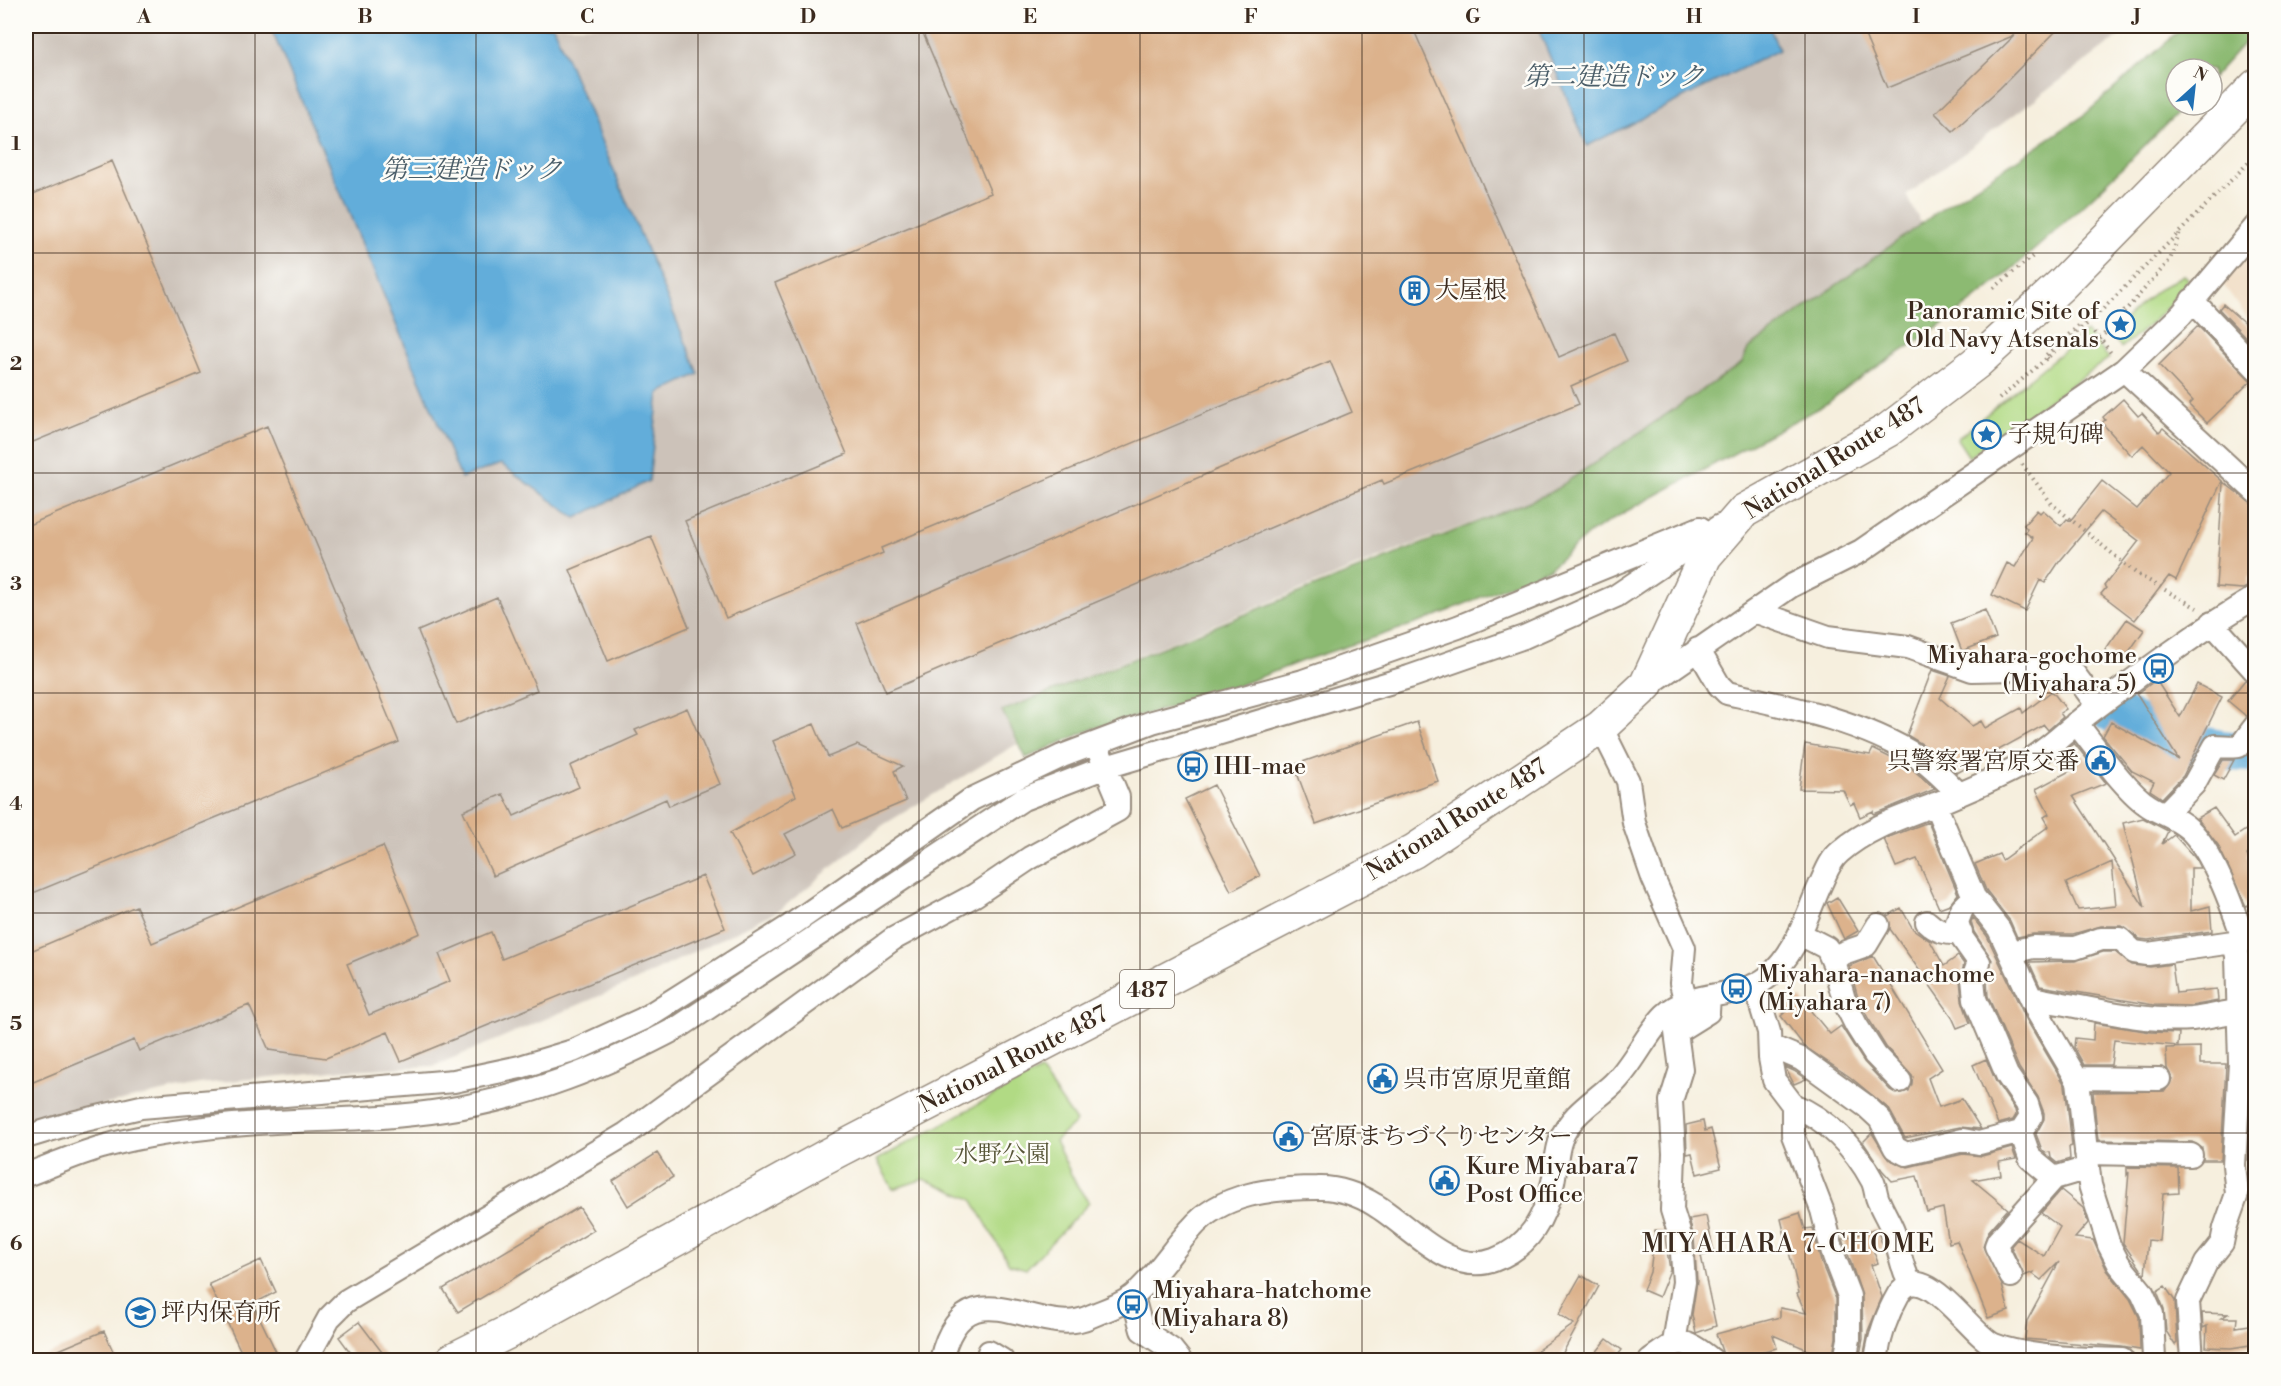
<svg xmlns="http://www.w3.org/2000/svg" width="2281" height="1386" viewBox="0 0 2281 1386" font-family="'Libre Bodoni','Noto Serif JP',serif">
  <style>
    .built { fill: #eed7bb }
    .industrial { fill: #ccc2b9 }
    .green { fill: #b1da84; stroke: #768251; stroke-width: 1.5 }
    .forest { fill: #8cba72; stroke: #647248; stroke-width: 1.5 }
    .water { fill: #62adda; stroke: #4e6c7c; stroke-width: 1.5 }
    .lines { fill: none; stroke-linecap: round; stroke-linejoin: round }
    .river { stroke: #62adda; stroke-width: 40 }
    .building { fill: #dcb28c; fill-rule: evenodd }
    .minor-casing { stroke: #988c7e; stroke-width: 26 }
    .highway-casing { stroke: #988c7e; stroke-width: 36 }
    .path { stroke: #988c7e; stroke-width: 4; stroke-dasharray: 1.5 4.5; stroke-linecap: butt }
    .minor { stroke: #fff; stroke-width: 22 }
    .highway { stroke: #fff; stroke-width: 33 }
    .grid { fill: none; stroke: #3b2a1e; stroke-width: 1.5; stroke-opacity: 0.55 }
    .labels { text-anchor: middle; stroke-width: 5; stroke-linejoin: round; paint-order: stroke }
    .shield { fill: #fdfcf7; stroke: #75695f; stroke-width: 1.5 }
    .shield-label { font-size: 22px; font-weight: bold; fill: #3b2a1e }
    .poi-label { font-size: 24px; fill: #3b2a1e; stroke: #fdfcf7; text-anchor: start }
    .street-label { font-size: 24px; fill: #3b2a1e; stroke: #fdfcf7 }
    .park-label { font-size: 24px; fill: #585638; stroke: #fdfcf7 }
    .water-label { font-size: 26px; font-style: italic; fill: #4b5e69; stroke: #fdfcf7 }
    .neighbourhood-label { font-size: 26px; letter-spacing: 1.5px; fill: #3b2a1e; stroke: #fdfcf7 }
    .neatline { fill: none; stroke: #3b2a1e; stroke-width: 2 }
    .grid-label { font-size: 20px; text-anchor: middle; font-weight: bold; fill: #3b2a1e }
  </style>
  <rect width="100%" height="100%" fill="#fdfcf7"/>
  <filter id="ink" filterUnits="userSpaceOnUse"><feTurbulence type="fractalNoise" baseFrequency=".0167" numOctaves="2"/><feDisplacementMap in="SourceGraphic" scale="12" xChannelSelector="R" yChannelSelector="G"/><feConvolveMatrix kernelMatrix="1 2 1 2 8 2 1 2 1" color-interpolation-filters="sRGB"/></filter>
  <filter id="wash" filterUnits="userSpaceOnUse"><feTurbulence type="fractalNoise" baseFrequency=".008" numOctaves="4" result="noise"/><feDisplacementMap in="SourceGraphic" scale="24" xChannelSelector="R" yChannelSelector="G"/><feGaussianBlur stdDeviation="1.35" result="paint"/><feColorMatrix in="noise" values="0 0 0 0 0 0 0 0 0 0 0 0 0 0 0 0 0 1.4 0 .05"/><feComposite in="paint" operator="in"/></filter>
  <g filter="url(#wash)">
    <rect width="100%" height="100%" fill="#f6efde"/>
    <path class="built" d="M2255 242V328L2222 283Z"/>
    <path class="industrial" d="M26 26H2133L1907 195 1921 224 1748 349 1742 363 1550 493 1376 559 1002 710 1017 744 883 825 780 910 635 981 434 1066 343 1070 199 1084 26 1122Z"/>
    <path class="green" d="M2183 275 2188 279C2171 309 2147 327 2121 348L2110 333 2156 291Z
      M2086 332 2109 358 1969 457 1957 439Z
      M1040 1070 1076 1122 1055 1141 1076 1184 1089 1203 1026 1269 1009 1264 972 1199 924 1179 893 1189 877 1160Z"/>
    <path class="forest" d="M2185 26H2255V31L2212 78V69H2176V105H2185C2110 181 2034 256 1948 320 1909 350 1865 370 1828 403L1625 512 1590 533 1550 568 1424 621 1302 661 1208 697 1092 729 1026 758 1002 711 1550 493 1742 363 1748 349 1947 205 2082 117Z"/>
    <path class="water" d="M270 26H553L699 374 659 393 649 481 576 518 501 464 461 478Z
      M1537 26H1769L1779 50 1587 146Z"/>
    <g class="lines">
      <path class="river" d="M2113 713C2158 733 2205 754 2256 752"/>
    </g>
    <g id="blocks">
      <path class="building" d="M920 26H1412L1559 357 1614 333 1627 361 1571 386 1579 404 1384 484 1382 480 886 692 857 623 1352 412 1330 361 881 548 883 553 726 618 685 521 847 454 775 283 991 193Z
        M1861 26H2061L2000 88 1953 131 1935 113 2015 35 1887 88Z
        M112 161 201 373 26 445V197Z
        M2223 304 2256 333V348L2219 309Z
        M2198 326 2251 381 2207 423 2189 405 2193 401 2159 365Z
        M2123 399 2138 416 2142 413 2159 432 2163 428 2222 481 2176 580 2169 576 2135 620 2101 594 2106 588 2104 586 2139 541 2101 512 2059 562 2045 583 2040 580 2025 611 1992 595 2007 563 2015 567 2033 538 2025 532 2027 529 2024 525 2037 510 2040 513 2043 510 2061 526 2067 519 2070 521 2102 481 2137 509 2169 472 2143 445 2132 456 2102 423 2105 420 2103 417Z
        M267 426 399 742 26 896V526Z
        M2223 482 2256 507V576H2249L2247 587 2243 589 2216 587Z
        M651 536 689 627 608 661 570 570Z
        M497 597 537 690 456 724 418 631Z
        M1985 610 1996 638 1962 651 1951 623Z
        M2127 619 2144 630 2122 662 2105 650Z
        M1932 670 1950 676 1940 698 1972 726 1981 721 1985 728 2021 708 2023 713 2052 691 2066 709 2060 713 2063 717 2048 730 2044 725 1957 773 1932 750 1907 735Z
        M2156 680 2180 717 2197 684 2222 697 2183 776 2162 798 2150 790 2154 782 2132 771 2103 736 2111 722 2179 760 2137 694Z
        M2245 680 2256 685V712L2246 716 2228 701Z
        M687 708 720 784 669 806 666 799 493 876 463 811 503 794 514 816 579 787 570 766 638 735 635 730Z
        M1417 722 1438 781 1316 824 1294 765Z
        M814 724 828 757 857 745 903 766 894 771 906 801 842 828 833 809 785 834 796 853 753 876 730 833 796 796 773 741Z
        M2074 743 2106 783 2073 796 2145 908 2123 823 2143 818 2168 831 2162 844 2174 835 2195 858 2200 868H2191V911L2210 906 2212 931 2148 940 2140 939 2121 926H2101L2073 934H2033L2017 937 2010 921 1986 890 1975 864 1999 854 2002 860 2049 826 2044 817 2049 814 2036 789 2077 767 2065 751ZM2112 862 2116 906 2078 910 2066 883Z
        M1805 744 1870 755 1873 749 1911 768 1935 789 1874 814 1873 811 1860 817 1854 803 1850 805 1843 790 1799 789Z
        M2223 760H2234L2223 780 2214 775Z
        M1214 785 1260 876 1231 891 1185 799Z
        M2214 808 2235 837 2256 823V849L2247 855 2256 874V902L2246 906 2218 845 2197 818Z
        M1928 822 1958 894 1950 904 1939 908 1917 859 1896 867 1884 839Z
        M383 846 420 933 347 964 369 1015 450 981 439 954 491 932 502 959 703 876 725 928 401 1061 388 1032 326 1058 269 1050 249 1005 139 1051 134 1040 26 1085V953L136 906 152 943Z
        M1837 897 1858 931 1844 939 1827 903Z
        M1901 908 1913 929 1930 941 1944 966 1958 956 1964 964 1960 980 1962 1000 1970 1023 1957 1028 1951 1015 1890 929 1887 916Z
        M1973 918 1987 936 2026 1019 2065 1085 2072 1146 2069 1147 2070 1159 2057 1163 2051 1158 2050 1152 2045 1153 2042 1150 2036 1134 2044 1119V1113L2038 1097 2019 1068 1988 996 1987 981 1992 960 1974 932 1971 922Z
        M2103 952H2115L2132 965 2150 967 2172 964 2176 993 2217 989 2218 1001 2191 1006 2154 1005 2040 986 2029 962 2075 961Z
        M1873 956 1942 1069 1928 1078 1939 1107 1962 1099 1981 1129 1960 1127 1905 1138 1889 1109 1850 1077 1804 1046 1781 1016 1800 998 1830 1034 1841 1026 1864 1062 1890 1090 1897 1094 1909 1091 1913 1077 1886 1047 1868 1018 1858 998 1849 966Z
        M2094 1023 2151 1032 2179 1033 2178 1046 2114 1040 2111 1065H2084L2074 1047 2075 1038 2093 1040Z
        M2200 1047V1064H2226L2221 1160H2203L2202 1148 2192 1142 2098 1140 2093 1092 2165 1091 2172 1080 2167 1068 2166 1048Z
        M1986 1059 1996 1082 2015 1110 2016 1115 2013 1120 1998 1124 1973 1065Z
        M2253 1065H2256V1160H2248Z
        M1785 1067 1794 1071 1806 1079 1794 1084Z
        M1703 1121 1705 1131 1711 1129 1721 1168 1697 1174 1692 1153 1687 1154 1686 1125Z
        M1872 1133 1888 1159 1908 1167 1963 1154 1982 1156 2012 1148 2016 1159 1999 1162 2001 1175 1973 1180 2008 1209 1988 1232 1983 1246 2002 1285 2009 1311 1988 1318 1957 1241 1949 1243 1943 1208 1927 1212 1917 1176 1892 1181 1882 1170 1863 1142Z
        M657 1153 673 1177 628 1206 613 1181Z
        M2127 1167 2178 1168 2179 1193 2163 1194 2159 1241 2148 1240 2145 1275 2123 1243 2129 1172 2127 1175Z
        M2061 1190 2083 1208 2088 1223 2075 1238 2093 1240 2107 1270 2130 1299 2139 1317 2140 1350 2122 1347 2025 1339 2027 1321 2059 1262 2041 1280 2033 1274 2034 1272 2024 1276 2011 1246 2017 1239 2044 1256 2060 1227 2041 1213Z
        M579 1207 594 1230 458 1312 443 1289Z
        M1800 1213 1805 1229 1813 1228 1821 1262 1836 1299V1338L1832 1360 1773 1335 1777 1348 1725 1360 1716 1334 1780 1317V1308L1806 1313 1797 1294 1799 1293 1781 1219Z
        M1706 1216 1714 1253 1701 1256 1716 1326 1696 1333 1692 1315 1697 1281 1694 1238 1689 1219Z
        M1877 1229 1884 1249 1874 1252 1878 1263 1871 1265 1882 1297 1868 1331 1863 1360H1859L1863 1339 1862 1296 1843 1239Z
        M1655 1230 1664 1231 1670 1270 1659 1297 1643 1290 1650 1272Z
        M261 1260 276 1292 253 1304 280 1360H245L209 1284Z
        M1581 1275 1599 1286 1559 1360H1524L1574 1324 1559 1314Z
        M2165 1286 2175 1301 2177 1343 2175 1345 2166 1331 2164 1309 2157 1291Z
        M2202 1313 2228 1314 2221 1318H2237L2236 1327 2256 1324V1344L2231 1348 2206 1347 2207 1326 2203 1328Z
        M359 1322 388 1360H356L339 1337Z
        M104 1331 117 1360H35Z
        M1607 1339 1622 1350 1614 1360H1590Z"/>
    </g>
  </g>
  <g filter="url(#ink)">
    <use href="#blocks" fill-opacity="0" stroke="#988c7e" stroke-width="1.5"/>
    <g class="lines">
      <defs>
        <path id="minor" d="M2192 300 2256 368
          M2124 370 2256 492
          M1757 612 1828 637 1908 647 1972 670 2063 668 2072 671 2098 706
          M2212 623 2256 672
          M1698 649 1719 685 1727 693C1791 707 1862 721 1918 757 1933 767 1946 781 1959 794
          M1648 685 1791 586 1861 551 2124 370 2181 315 2256 226
          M2076 723C2094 745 2126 792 2149 806 2162 814 2177 818 2189 829 2213 851 2233 909 2244 940
          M1601 727 1628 781 1634 823 1653 878 1684 948 1681 983 1686 1003
          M1935 804 1974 897 1999 929 2038 1013 2078 1081 2090 1185 2109 1245 2119 1264 2142 1292 2152 1314 2154 1360
          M2165 814 2194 784 2215 746C2247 747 2236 750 2256 725
          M1974 897 1962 909 1957 922 1962 938 1979 962 1973 979 1975 999 2007 1075 2027 1104 2031 1117 2021 1132 2030 1158 2054 1178
          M1927 922C1937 932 1947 934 1961 933
          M1800 934 1827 948 1834 964 1845 1003 1856 1025 1875 1055 1900 1081
          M2011 952 2033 947 2075 948 2101 939H2120L2134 952 2148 954 2247 940
          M1833 961 1843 953 1866 945 1878 925
          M1755 986 1769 1032 1770 1058 1774 1080 1793 1105V1135L1822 1210 1834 1257 1849 1296V1339L1845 1360
          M2031 998C2082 1006 2141 1023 2192 1019 2208 1017 2223 1013 2238 1011
          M1770 1046 1801 1059 1866 1106 1880 1119 1895 1148 1906 1154 1963 1140 1979 1143 2021 1132
          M2076 1078 2159 1079
          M1793 1105C1827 1119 1855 1148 1872 1180 1876 1187 1875 1195 1879 1202 1884 1214 1893 1227 1896 1240 1901 1258 1901 1265 1910 1283
          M26 1137 72 1123 141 1107 454 1081 520 1067 573 1051 643 1019 790 926 972 799 1062 756 1152 722 1303 681 1458 627 1700 528
          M2086 1153 2191 1155
          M26 1175C51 1166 76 1154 102 1147 136 1137 170 1132 205 1128 284 1117 366 1123 445 1110 530 1097 604 1067 679 1027L1023 799 1106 767 1409 677 1524 637 1616 596 1720 526
          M2011 1276 1996 1246 1998 1241 2054 1178 2088 1168
          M1133 1297 1142 1330 1172 1350 1180 1360
          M1674 1343 1684 1282 1681 1239 1672 1210 1674 1153 1671 1101 1681 1069 1676 1032 1708 1012 1709 997
          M989 1352 1002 1360
          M306 1360 329 1318 346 1301 626 1134 893 939 975 895 1030 858 1118 810V797L1100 754
          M941 1360C965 1259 1037 1341 1089 1317 1104 1310 1123 1305 1135 1294 1156 1276 1172 1250 1191 1229 1221 1193 1273 1188 1318 1188 1337 1187 1359 1195 1375 1205 1409 1225 1450 1277 1494 1260 1530 1247 1545 1217 1553 1182 1556 1168 1556 1152 1561 1139 1571 1114 1595 1101 1613 1084 1634 1064 1645 1035 1665 1015 1692 989 1740 1000 1768 977 1798 952 1806 915 1822 881 1827 870 1831 859 1840 852 1866 829 1899 818 1931 806 1963 793 1996 779 2025 763 2051 748 2070 727 2093 710 2146 670 2198 631 2256 597
          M1650 1360C1679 1339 1682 1336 1712 1360
          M1876 1360C1879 1339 1887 1314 1898 1295 1922 1254 1970 1335 1994 1345 2026 1358 2087 1359 2122 1360
          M2192 1360 2188 1301 2206 1263 2222 1243 2225 1228 2237 1194 2234 1165 2240 1063 2237 956 2234 943"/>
        <path id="highway" d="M452 1360 506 1333 825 1157 1414 851 1601 727 1646 685 1705 556 1744 511 1888 430 1976 363 2062 284 2256 86"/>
      </defs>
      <use href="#minor" class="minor-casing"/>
      <use href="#highway" class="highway-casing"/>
      <path class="path" d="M1994 288 2033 256
        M2095 332 2111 353
        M2100 339 2170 260 2180 232
        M2048 359 2045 356 2085 320
        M1999 399 2095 317 2256 155
        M2022 464 2052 504 2137 574 2197 608"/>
      <use href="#minor" class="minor"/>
      <use href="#highway" class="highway"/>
    </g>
  </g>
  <path class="grid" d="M255 26V1360M476 26V1360M698 26V1360M919 26V1360M1140 26V1360M1362 26V1360M1584 26V1360M1805 26V1360M2026 26V1360M26 253H2256M26 473H2256M26 693H2256M26 913H2256M26 1133H2256"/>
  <defs>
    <symbol id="building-ring" viewBox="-11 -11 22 22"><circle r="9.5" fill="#fdfcf7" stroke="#1f6fb2" stroke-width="1.5"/><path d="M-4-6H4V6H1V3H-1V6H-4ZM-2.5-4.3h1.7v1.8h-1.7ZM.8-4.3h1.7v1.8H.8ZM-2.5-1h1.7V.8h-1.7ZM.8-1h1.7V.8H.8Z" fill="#1f6fb2"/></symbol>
    <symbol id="sight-ring" viewBox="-11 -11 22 22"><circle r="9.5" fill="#fdfcf7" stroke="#1f6fb2" stroke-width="1.5"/><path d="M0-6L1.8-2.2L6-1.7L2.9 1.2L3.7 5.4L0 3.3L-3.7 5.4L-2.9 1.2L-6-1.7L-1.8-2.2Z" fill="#1f6fb2"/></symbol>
    <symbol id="bus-ring" viewBox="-11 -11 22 22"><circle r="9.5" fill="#fdfcf7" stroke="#1f6fb2" stroke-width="1.5"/><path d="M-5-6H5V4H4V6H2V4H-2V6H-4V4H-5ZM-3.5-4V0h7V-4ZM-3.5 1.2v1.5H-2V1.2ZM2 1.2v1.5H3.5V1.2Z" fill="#1f6fb2"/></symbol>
    <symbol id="civic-ring" viewBox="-11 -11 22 22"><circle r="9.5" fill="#fdfcf7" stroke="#1f6fb2" stroke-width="1.5"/><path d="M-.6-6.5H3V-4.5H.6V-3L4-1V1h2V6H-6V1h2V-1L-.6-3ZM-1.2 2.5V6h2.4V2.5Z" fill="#1f6fb2"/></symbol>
    <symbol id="school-ring" viewBox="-11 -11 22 22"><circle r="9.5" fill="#fdfcf7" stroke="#1f6fb2" stroke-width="1.5"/><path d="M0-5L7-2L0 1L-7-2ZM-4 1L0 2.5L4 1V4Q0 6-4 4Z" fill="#1f6fb2"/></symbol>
  </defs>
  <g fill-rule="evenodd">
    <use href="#building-ring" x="1398" y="274" width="33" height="33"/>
    <use href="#sight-ring" x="2104" y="308" width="33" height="33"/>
    <use href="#sight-ring" x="1970" y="418" width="33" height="33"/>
    <use href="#bus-ring" x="2142" y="652" width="33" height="33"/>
    <use href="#civic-ring" x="2084" y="744" width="33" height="33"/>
    <use href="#bus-ring" x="1176" y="750" width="33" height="33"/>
    <use href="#bus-ring" x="1720" y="972" width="33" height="33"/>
    <use href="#civic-ring" x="1366" y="1062" width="33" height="33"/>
    <use href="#civic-ring" x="1272" y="1120" width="33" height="33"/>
    <use href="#civic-ring" x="1428" y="1164" width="33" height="33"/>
    <use href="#bus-ring" x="1116" y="1288" width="33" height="33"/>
    <use href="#school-ring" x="124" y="1296" width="33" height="33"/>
  </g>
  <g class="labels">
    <rect class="shield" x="1120" y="970" width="54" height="38" rx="4.5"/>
    <g class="shield-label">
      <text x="1147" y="997">487</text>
    </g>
    <g class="poi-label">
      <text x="1435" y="298">大屋根</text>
      <text x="2099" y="319" text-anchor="end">Panoramic Site of<tspan x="2099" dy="28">Old Navy Atsenals</tspan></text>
      <text x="2008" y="442">子規句碑</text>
      <text x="2137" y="663" text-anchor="end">Miyahara-gochome<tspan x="2137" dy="28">(Miyahara 5)</tspan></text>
      <text x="2079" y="769" text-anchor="end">呉警察署宮原交番</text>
      <text x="1214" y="774">IHI-mae</text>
      <text x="1758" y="982">Miyahara-nanachome<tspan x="1758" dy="28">(Miyahara 7)</tspan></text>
      <text x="1403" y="1087">呉市宮原児童館</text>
      <text x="1310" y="1144">宮原まちづくりセンター</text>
      <text x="1466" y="1174">Kure Miyabara7<tspan x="1466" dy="28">Post Office</tspan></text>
      <text x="1153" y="1298">Miyahara-hatchome<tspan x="1153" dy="28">(Miyahara 8)</tspan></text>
      <text x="161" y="1320">坪内保育所</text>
    </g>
    <g class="street-label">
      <text transform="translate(1834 458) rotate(-32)" y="8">National Route 487</text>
      <text transform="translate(1456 819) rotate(-32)" y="8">National Route 487</text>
      <text transform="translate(1013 1059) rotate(-27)" y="8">National Route 487</text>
    </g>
    <g class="park-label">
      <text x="1002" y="1162">水野公園</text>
    </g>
    <g class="water-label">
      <text x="1614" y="85">第二建造ドック</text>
      <text x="472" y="178">第三建造ドック</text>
    </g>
    <g class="neighbourhood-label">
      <text x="1789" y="1252">MIYAHARA 7-CHOME</text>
    </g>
  </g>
  <rect width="2281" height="1386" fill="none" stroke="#fdfcf7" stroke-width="66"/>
  <g transform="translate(2194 87) rotate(27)"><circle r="28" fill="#fdfcf7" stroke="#afa8a0" stroke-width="1.5"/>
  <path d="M0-4.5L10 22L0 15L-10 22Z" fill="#1f6fb2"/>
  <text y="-9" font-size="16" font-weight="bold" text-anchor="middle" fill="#3b2a1e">N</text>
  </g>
  <rect x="33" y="33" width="2215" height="1320" class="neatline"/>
  <g class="grid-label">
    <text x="144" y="23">A</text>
    <text x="365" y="23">B</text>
    <text x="587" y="23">C</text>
    <text x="808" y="23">D</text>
    <text x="1030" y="23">E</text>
    <text x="1251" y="23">F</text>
    <text x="1473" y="23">G</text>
    <text x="1694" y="23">H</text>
    <text x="1916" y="23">I</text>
    <text x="2137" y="23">J</text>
    <text x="16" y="150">1</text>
    <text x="16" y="370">2</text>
    <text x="16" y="590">3</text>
    <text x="16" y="810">4</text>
    <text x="16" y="1030">5</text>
    <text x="16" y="1250">6</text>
  </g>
</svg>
